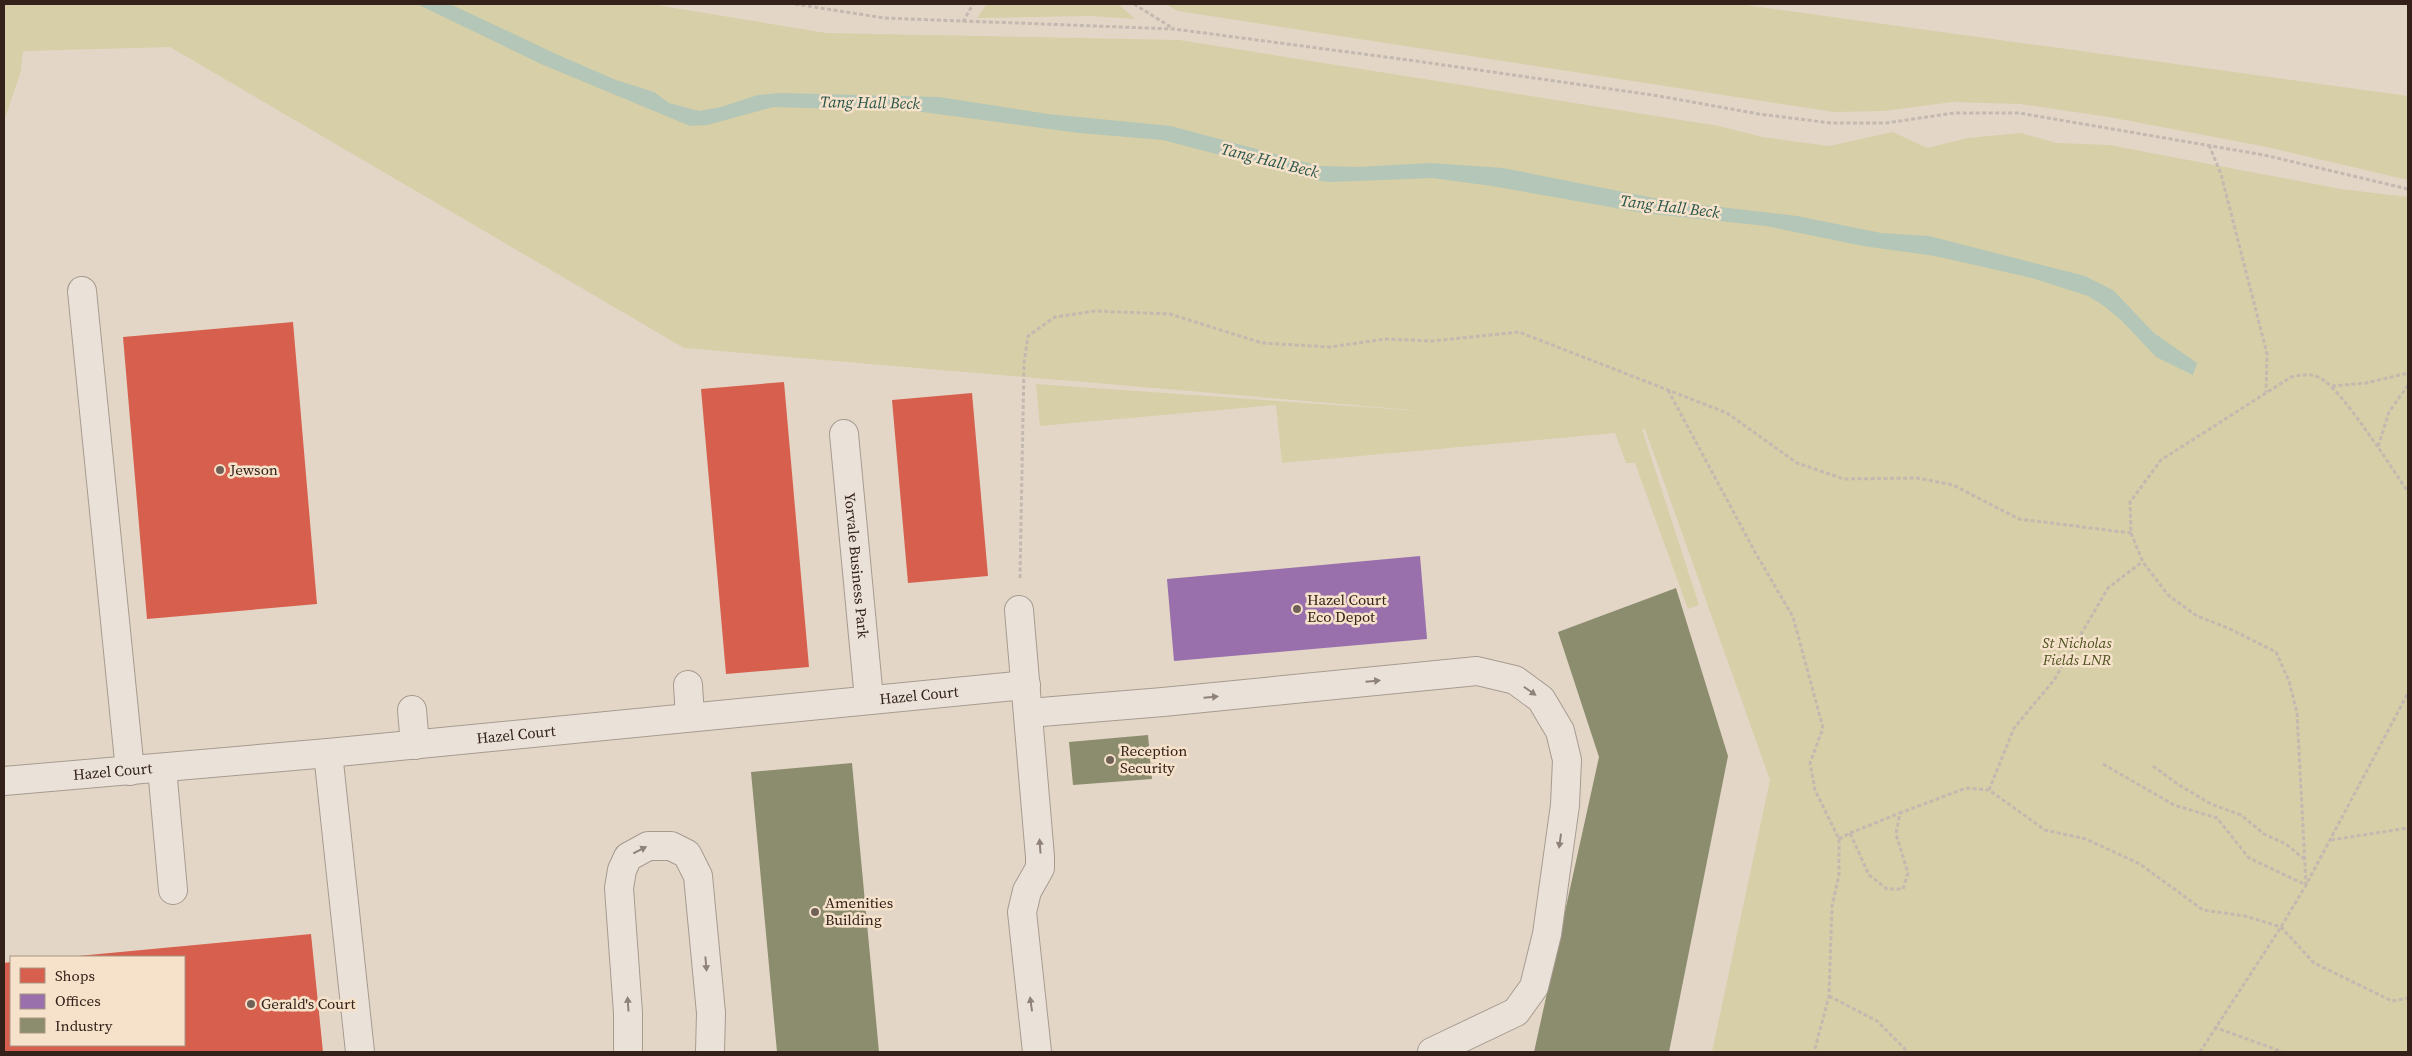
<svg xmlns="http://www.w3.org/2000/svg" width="2412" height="1056" viewBox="0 0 2412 1056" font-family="'Source Serif 4',serif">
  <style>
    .green { fill: #d7cfa7 }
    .water { fill: #b3c6b7 }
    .shops { fill: #d6604d }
    .offices { fill: #9970ab }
    .industry { fill: #8c8c6e }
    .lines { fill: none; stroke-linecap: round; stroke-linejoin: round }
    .minor-casing { stroke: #a79b90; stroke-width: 30 }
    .path { stroke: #c3b9b0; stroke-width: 3; stroke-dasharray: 4 2.5; stroke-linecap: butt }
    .minor { stroke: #eae2d9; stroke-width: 28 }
    .oneway { fill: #8f827a }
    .poi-dot { fill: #716156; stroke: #f6e2ca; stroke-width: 2 }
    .labels { text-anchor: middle; stroke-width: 5; stroke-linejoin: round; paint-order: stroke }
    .poi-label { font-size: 15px; fill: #34221a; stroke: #f6e2ca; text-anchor: start }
    .street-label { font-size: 15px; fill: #34221a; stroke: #f6e2ca }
    .park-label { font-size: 15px; font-style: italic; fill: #4d521f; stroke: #f6e2ca }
    .water-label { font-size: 16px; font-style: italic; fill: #28554b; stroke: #f6e2ca }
  </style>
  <rect width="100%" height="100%" fill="#e3d6c6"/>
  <path class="green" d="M4 4H650L826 33 1179 40 1719 126 1762 137 1829 146 1893 132 1927 148 1968 138 2020 133 2057 143 2109 145 2341 189 2408 197V1052H1712L1770 780 1645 429H1642L1699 605 1688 609 1635 463H1626L1615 433 1282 463 1276 405 1040 426 1036 384 1435 412 684 348 170 47 23 51 21 71 4 121Z
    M987 4H1118L1135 19 1091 16 977 18Z
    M1165 4H1738L2408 96V180L2267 147 2109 117 2020 104 1952 102 1884 111 1834 112 1178 11Z"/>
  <path class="water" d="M417 4H450L556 54 616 80 654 92 669 103 699 111 721 107 758 95 780 93 939 97 1048 114 1171 126 1319 166 1358 167 1430 163 1503 168 1669 201 1797 216 1881 233 1929 236 2085 276 2113 290 2154 333 2197 363 2193 375 2156 357 2122 321 2104 306 2088 296 2032 278 1935 256 1863 246 1766 226 1644 213 1492 186 1432 178 1331 182 1315 180 1163 140 1079 133 915 111 773 107 707 125 690 126 541 64Z"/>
  <path class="shops" d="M293 322 317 604 147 619 123 337Z
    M784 382 809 667 726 674 701 389Z
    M972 393 988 576 908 583 892 400Z
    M311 934 323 1052H4V963L11 962V1045H184V957L78 956Z"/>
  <path class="offices" d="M1420 556 1427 639 1174 661 1167 579Z"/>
  <path class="industry" d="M1676 588 1728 756 1669 1052H1534L1599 757 1558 632Z
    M1148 735 1152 779 1073 785 1069 742Z
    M852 763 879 1052H777L751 772Z"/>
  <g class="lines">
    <defs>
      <g id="minor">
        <path d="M82 291 130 771"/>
        <path id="s1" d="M844 434 869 699"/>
        <path d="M1019 610 1040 857V868L1027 891 1022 912 1037 1052"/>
        <path d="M688 685 690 717"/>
        <path d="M412 710 415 745"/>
        <path d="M1029 713 1163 702 1477 671 1515 680 1541 699 1560 731 1567 760 1565 805 1547 934 1534 987 1516 1012 1432 1052"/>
        <path d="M328 753 360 1052"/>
        <path d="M162 768 173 890"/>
        <path id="s2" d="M4 781 328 753 1026 685"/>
        <path d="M628 1052V1013L619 888 622 870 628 857 648 846H671L687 854 698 876 711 1013 710 1052"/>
      </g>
    </defs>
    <use href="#minor" class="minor-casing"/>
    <path class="path" d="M795 4 884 18 1174 29 1416 61 1659 96 1759 114 1831 123H1886L1954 113H2019L2264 155 2408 189
      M1134 4 1174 29
      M963 22 973 4
      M2209 145 2221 174 2267 354 2266 392
      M2408 385 2389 412 2378 447 2408 492
      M2332 386 2366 383 2408 373
      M1668 390 1755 552 1793 617 1823 728 1810 763 1815 790 1839 839V875L1832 906 1829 996 1814 1052
      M1020 578 1024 363 1028 336 1055 317 1095 311 1170 314 1262 343 1330 347 1385 339 1432 341 1519 332 1727 413 1797 463 1844 479 1917 478 1953 485 2019 519 2131 533
      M2103 764 2174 805 2217 818 2249 858 2306 885 2297 713 2289 681 2276 652 2228 628 2197 616 2168 595 2143 562 2131 533 2130 502 2161 460 2291 377C2301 375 2309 373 2318 377 2336 384 2365 430 2378 447
      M2153 766 2179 785 2211 804 2241 815 2264 834 2286 844 2304 859
      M1989 790 2014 728 2054 680 2108 588 2142 562
      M1850 833 1900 813
      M1839 839 1850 833 1869 875 1887 889H1903L1908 873 1896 834 1900 813 1966 788 1989 790 2045 830 2086 839 2140 864 2203 910 2245 916 2281 927 2314 963 2392 1001 2408 998
      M2331 840 2408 828
      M1829 996 1877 1021 1908 1052
      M2214 1027 2283 1052
      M2200 1052 2281 927 2306 885 2408 693"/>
    <use href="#minor" class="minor"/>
  </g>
  <defs><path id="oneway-solid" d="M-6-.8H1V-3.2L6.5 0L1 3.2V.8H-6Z" transform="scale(1.25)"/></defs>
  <g class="oneway">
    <use href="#oneway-solid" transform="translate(1373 681) rotate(-5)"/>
    <use href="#oneway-solid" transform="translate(1530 691) rotate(35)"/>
    <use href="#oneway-solid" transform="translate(1211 697) rotate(-5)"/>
    <use href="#oneway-solid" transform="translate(1560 841) rotate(98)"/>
    <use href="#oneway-solid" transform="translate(1040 846) rotate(-94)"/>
    <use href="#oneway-solid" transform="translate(640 850) rotate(-27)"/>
    <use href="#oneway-solid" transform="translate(706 964) rotate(85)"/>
    <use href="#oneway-solid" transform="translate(628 1004) rotate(-94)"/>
    <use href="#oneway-solid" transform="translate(1031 1004) rotate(-98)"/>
  </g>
  <g class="poi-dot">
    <circle cx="220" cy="470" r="5"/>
    <circle cx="1297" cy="609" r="5"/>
    <circle cx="1110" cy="760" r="5"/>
    <circle cx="815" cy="912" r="5"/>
    <circle cx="251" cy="1004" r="5"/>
  </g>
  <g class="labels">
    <g class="poi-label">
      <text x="230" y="475">Jewson</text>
      <text x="1307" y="605">Hazel Court<tspan x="1307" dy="17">Eco Depot</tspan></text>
      <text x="1120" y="756">Reception<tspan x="1120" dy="17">Security</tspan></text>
      <text x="825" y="908">Amenities<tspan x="825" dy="17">Building</tspan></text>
      <text x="261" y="1009">Gerald's Court</text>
    </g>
    <g class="street-label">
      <text dy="5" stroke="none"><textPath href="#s1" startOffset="132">Yorvale Business Park</textPath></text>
      <text dy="5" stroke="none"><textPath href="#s2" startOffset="919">Hazel Court</textPath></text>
      <text dy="5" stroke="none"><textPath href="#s2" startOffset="514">Hazel Court</textPath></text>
      <text dy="5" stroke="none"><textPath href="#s2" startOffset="109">Hazel Court</textPath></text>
    </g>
    <g class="park-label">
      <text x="2077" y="648">St Nicholas<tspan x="2077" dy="17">Fields LNR</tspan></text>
    </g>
    <g class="water-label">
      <text transform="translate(870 102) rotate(1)" y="6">Tang Hall Beck</text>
      <text transform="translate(1270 160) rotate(14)" y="6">Tang Hall Beck</text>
      <text transform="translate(1670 206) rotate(7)" y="6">Tang Hall Beck</text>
    </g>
  </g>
  <rect width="2412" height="1056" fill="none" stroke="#34221a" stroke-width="10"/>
  <rect x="10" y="956" width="175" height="90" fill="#f6e2ca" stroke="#a89584"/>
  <rect x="20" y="968" width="25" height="15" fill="#d6604d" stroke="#a89584"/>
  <text x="55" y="981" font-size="15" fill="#34221a">Shops</text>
  <rect x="20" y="994" width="25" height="15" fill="#9970ab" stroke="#a89584"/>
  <text x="55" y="1006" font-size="15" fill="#34221a">Offices</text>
  <rect x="20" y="1018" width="25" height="15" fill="#8c8c6e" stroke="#a89584"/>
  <text x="55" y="1031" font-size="15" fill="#34221a">Industry</text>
</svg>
